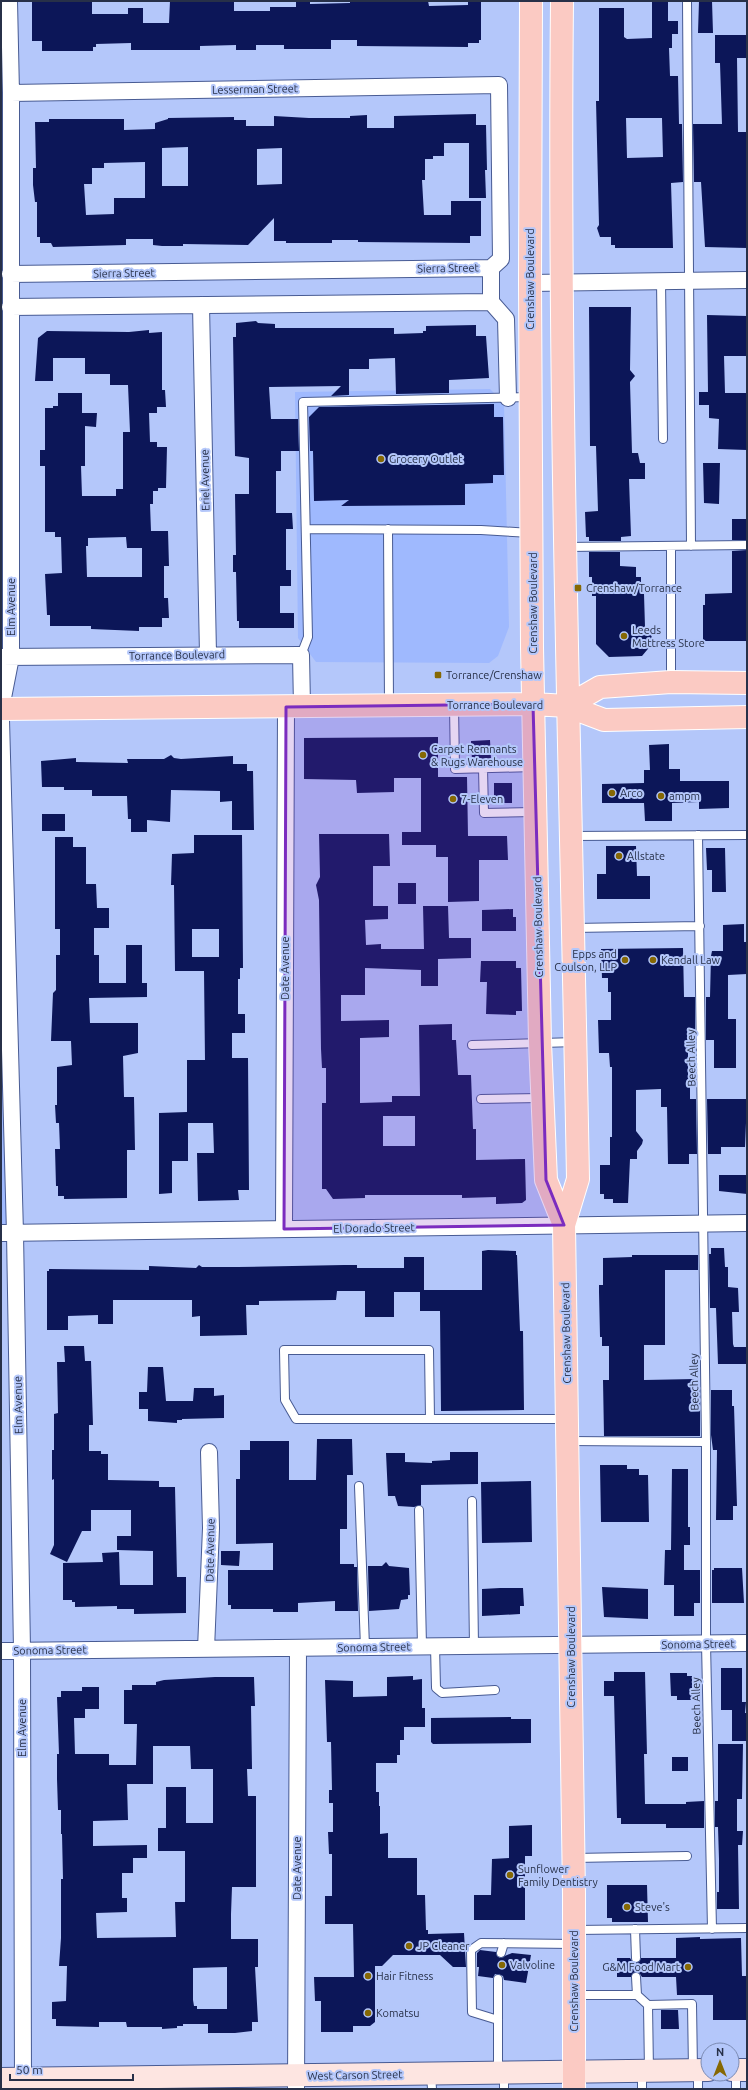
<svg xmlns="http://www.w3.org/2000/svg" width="748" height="2090" viewBox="0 0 748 2090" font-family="Ubuntu,sans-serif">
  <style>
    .built { fill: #9fb9fe }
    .building { fill: #0c1658; fill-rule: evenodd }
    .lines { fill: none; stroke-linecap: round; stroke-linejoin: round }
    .service-casing { stroke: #485b93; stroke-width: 10 }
    .minor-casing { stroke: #485b93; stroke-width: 18 }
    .secondary-casing { stroke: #485b93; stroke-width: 24 }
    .primary-casing { stroke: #fff; stroke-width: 24 }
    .service { stroke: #fff; stroke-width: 8 }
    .minor { stroke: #fff; stroke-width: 16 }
    .secondary { stroke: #fde5e1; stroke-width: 22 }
    .primary { stroke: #fbcac3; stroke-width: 22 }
    .marked { fill: #7b2cbf; fill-opacity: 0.2; stroke: #7b2cbf; stroke-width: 3; stroke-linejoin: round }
    .poi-dot { fill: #866804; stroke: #b4c7fa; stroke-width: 1.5 }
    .labels { text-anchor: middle; stroke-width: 4; stroke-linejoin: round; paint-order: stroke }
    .street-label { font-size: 11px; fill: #273048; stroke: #b4c7fa }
    .poi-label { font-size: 11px; fill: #273048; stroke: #b4c7fa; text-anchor: start }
  </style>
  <rect width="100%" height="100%" fill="#b4c7fa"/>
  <path class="built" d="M490 389 504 403 509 627 498 656 489 663 316 662 298 638 295 392Z
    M1 720 15 1233H1Z"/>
  <path class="building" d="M32 1H92V14H128V8H143V23H169L170 1H234V11H270V7H296V1H310V4L350 3V1H428L429 6 468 5V1H481V40H479V43H468V47L357 46V40H331V49H284V45H256V50H236V45L200 46V50H131V43L96 44V47H93V51H42V41H32Z
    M652 1H668V21H678V34H672V48H669L670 76H678L679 124H682L683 182 671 183 673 248H615V245H611V237H600L597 228 599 225 596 101H599V8H624V37L627 39 652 38ZM626 118H662L663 157 627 158Z
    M699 1H712L713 33H698Z
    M715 35H747V58H737L738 132H746L747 248 705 247 701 182H694L693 124H722L720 63H715Z
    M476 114V125H486L487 170H485L486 198H469V143H444V156H433V159H425V180H422L424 215H451V201H481V236H470V243L358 242V240H332V243H286V241H274V218L248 245 183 244V246H162L153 245V239H126V245L53 247 51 243H40V237H37V202H35L33 185V168H36L35 122H49V119H124V130L155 129V123L168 119V118L234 117V120H246V126H274V116L309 118H350V116L367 115V128H394V116ZM188 147V186H162V148ZM282 148V184L257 185V149ZM145 162V198H114V214L86 215 84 184H92V168H104V163Z
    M589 307H631L630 370 635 376 630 382 632 453H638L640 463H645V479H629L631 536 621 537V541H589V537H586L585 512 598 511 596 446H590Z
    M707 315 747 316V356H724L725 393H747V450L718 449 719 419 709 418V405H699V392H708Z
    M256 321 258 323 275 324V328H394V334L423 333V331H426V326L476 325V336H486L489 378 449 380V393L396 394 395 358 369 359V369H349V395L331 396 341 386 269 387 271 419H298L299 451H281V471H276V513H292L293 529H286V570H291V586H280V613H294V628H239V621H237L236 572H233V555H236L235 494H249V458L235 456 233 337H236V323Z
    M149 330V333L162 332V390H165L166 407H157V413H149L150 442H157V447H167L166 488H158V491H153V504H150L151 531H168L169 566H164V598H168L169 618H162V627H139V631L91 629V626H50V615H47L45 574 62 573 61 537H55V532H45V466H40V450H45V408H53V406H58V393H82V413H97L96 427 85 426V466H81L82 496H116V489H123V432H130L128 385H110V374H85V358H53V381H35L38 338 47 331 129 332ZM126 537 127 548H142V577H87L86 546H88V538Z
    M494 404V417H503L504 475H493V483L465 484V505L341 506 349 500 314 501 313 451H310L309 417 319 407Z
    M703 463H720L719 504 704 503Z
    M732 519H747V540H732Z
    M747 550V641H703V605H705V594L732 593V551Z
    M589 552H620V566L636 567V577H641V594H644L645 627H651L652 644 642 656 609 657 596 644V596H592V577H589Z
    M438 737V777H467L468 836H507L508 860H479V901L448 902V857H436V845H402V832H421V778H394V792L357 793 356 780 304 779V738Z
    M490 740 491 759 472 760 471 741Z
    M669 744V769H680V781H729V808L699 809V802L672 803V821H645L644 803H602V784L644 783V770H650L649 745Z
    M171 755 174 758 181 759 233 756V764H247V771H253L254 830H232V801L220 802V791L171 790 170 822 147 820V832H131V819H128L127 796H92V790H64V787H42L41 761 76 758V762L128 763 127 759H164Z
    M494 783H512V803H494Z
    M42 814H65V831H42Z
    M319 834H389L390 866H373V906H388V919L365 920 366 945 381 944V949H424L423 906H448L449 938H471V958L438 959V986H421V970L365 968V995H341V1021L389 1020V1037L360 1038V1103L392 1102V1096H420L419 1025 452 1024V1040H456L458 1075H471L473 1129H476V1160L525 1159 526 1200 522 1203 496 1204V1197L462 1198V1195H365V1198L333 1199 326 1189H322V1103H326V1068H322L321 1049 319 900 316 885 320 877ZM383 1116H415V1146H383Z
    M194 835H242L243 968H240V979H238V1014H245V1033H232V1058H248L249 1190H238L239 1200 198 1201 197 1153H214L213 1123H188V1161H172V1193L159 1194V1113L187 1112V1060H205L204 971H175L174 885H171L172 854 194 853ZM192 929H219V957H192Z
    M55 837H73V847H86V884H96L97 908H109V928H94V955H99V983H126V945H142V983H147V997L89 998 90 1023H138V1053L123 1056 124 1097H134L135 1150H127V1198L64 1199V1196H58V1186H56L55 1149H60L59 1123H56L55 1105H57V1067L72 1065 71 1041H51L53 993 56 990V955H60V929H55Z
    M606 846H636L637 876H650V899H597V874H606Z
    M706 848H725L726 892H712V870H707Z
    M398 883H416V904H398Z
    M513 909V917H516V931H482V910Z
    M744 924V942H747V974L728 975V1019H736V1068H714V1040H706V997H710L711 956 712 951H723V925Z
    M683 948 684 997H695V1040H688V1075H690V1099H696L697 1154H689V1164H668L667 1107H661V1089L636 1090V1131L643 1140 642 1144 637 1151V1159H630L628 1203H613V1199H604V1194H600V1165H610V1137H612V1067H610L609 1053H599L598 1020H611V992H608V978H602L601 949Z
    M481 961H516V968H521L522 1011H516V1015L486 1014 487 982H480Z
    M707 1099H747L745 1147H721V1154H708Z
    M719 1175H747V1194L719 1191Z
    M711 1248H724L725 1267H728V1287L738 1288 739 1312H732L733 1344 734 1347H747V1364H718L716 1308H710L709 1254H711Z
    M488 1250 516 1251V1255H517L520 1331H523L524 1410 441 1411 440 1311H420V1292H394V1317H365V1291H337L336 1300 259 1301V1305H246L247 1335 200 1336V1316L192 1317V1300H113V1324H98V1315L68 1316V1330H47V1271H49V1269L149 1270V1266L196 1268 199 1265 202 1267H238L344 1265H357V1268H404V1257H424V1290H482V1251Z
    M632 1255H698V1270H665V1345H644V1380L695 1379V1390H700V1436H604L603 1380H609V1346H602V1337H600L599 1292V1285H603V1258L632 1257Z
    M64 1346H84L85 1361H91L93 1425H89V1451H101V1454H108V1480L159 1481V1487H175L177 1577H186V1613L134 1614V1609H117V1606L75 1607V1602H72V1600H63V1563L103 1562 102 1553 119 1552 120 1585H153V1551L117 1550V1536H131V1510H91V1531H82L67 1562 50 1554 54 1545V1479L52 1480V1450H54V1414L58 1413 57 1362H65Z
    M148 1367H163L166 1401H193L194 1388H214V1396L224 1395V1418L182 1419V1420H177V1423L148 1421V1409H139V1392H147Z
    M711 1390H732V1406H734L737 1506H733V1520H716L717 1450H713L711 1435Z
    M317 1439H352L353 1475H347V1529H340V1564H354V1567H357L358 1611H335V1601L298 1603V1612H273V1609H231V1605H228V1570H273V1543L236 1544V1479H240V1450H250V1441H289V1480H316Z
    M450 1452H478V1484L421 1485V1505L414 1507 398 1506 395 1496H388L386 1453H405V1462L432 1463V1461L450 1460Z
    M600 1465H627V1469H639V1475H648L649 1522H601Z
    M672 1469H688V1527H690V1545H684V1570H700V1603H694V1616H674V1585H664L665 1550H671Z
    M531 1481 532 1542 482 1543 481 1482Z
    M221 1551H240L239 1566 221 1565Z
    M386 1562 389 1566 409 1568 410 1595H408V1599L401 1600 399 1609 369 1611 368 1566H382Z
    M714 1568H742L744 1603H712V1570H714Z
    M602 1587 648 1589V1619L604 1617Z
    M500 1588H523L524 1606H520V1614L482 1616V1589Z
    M721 1668H742V1702H746L745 1713H747V1741H732V1710H721Z
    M614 1672H645L647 1754H644L645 1804H686V1802L704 1801V1828H666V1824H621V1818H617L614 1696H604V1681H614Z
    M670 1673H687V1676H692V1700H677V1696H671Z
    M413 1676V1680L422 1679V1708H425V1727H404V1740H400V1755H397V1763H376V1792H379V1806H380V1834L388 1833V1858H417V1895H425L426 1930H428V1934L464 1933 466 1967H453L440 1955H393L382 1966H375V2022L370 2026H353V2032H321V2001H315L314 1977H354L353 1924H325V1896H332V1854H329L328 1832H333V1803H329V1790H332L331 1742H327L325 1680 353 1681V1697L387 1696V1677Z
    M215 1677H254L255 1706H251L252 1769H247L248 1796H256V1887H232L231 1914V1939H258V1967H255L258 2022H252V2031L235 2033H208V2024H183V2026H177V2028L162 2029V2027H127L126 2022H99V2027L56 2026V2019H52V2002L66 2001 67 1966H59L61 1938V1879H63L62 1834H61V1810H58L57 1779V1754H59L57 1697H61V1691H82V1687H99V1709H85V1718H74L75 1754H109V1765H136L137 1724H124V1690H132V1685H156V1682L164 1680ZM153 1746H190L191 1769H213V1823H186V1787H166V1828H158V1851H185V1902H175L176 1937 97 1938 96 1913 127 1912V1898H122V1873H133V1858H147V1845L93 1846V1821L128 1820 127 1784H153ZM227 1967V2009H197V2006H194L193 2000V1968Z
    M511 1717V1719H531V1743L433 1744 431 1742V1718Z
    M718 1744H743L742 1799H737V1831H743L742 1845H738L739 1909H717V1892H719V1859L718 1827H715V1801H718Z
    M672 1757H688V1771H672Z
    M532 1825V1856H525V1920H474V1895H491L492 1859 509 1858V1826Z
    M607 1885H647L648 1922H612V1918H607Z
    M700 1937V1939L741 1938 742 1976H747V2020H713V1995H677L676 1977H642L640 1974 636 1972 633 1973 631 1977H617V1958H630L632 1961 636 1963 639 1962 641 1958H676V1938Z
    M480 1950 496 1952 497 1956 500 1958 512 1953 531 1955 526 1983 504 1980 503 1976 498 1974H495L493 1978 478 1976 479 1967H477V1953Z
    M661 2010H678L679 2029H661Z"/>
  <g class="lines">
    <defs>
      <path id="service" d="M687 1 691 546
        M661 281 663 439
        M306 529 481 530 531 533
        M388 529 389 705
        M566 547 747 545
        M301 655 308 637 303 402 530 397
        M671 681V546
        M454 706 455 769 534 767
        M483 768 484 813 534 812
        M698 835 706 1442V1643L712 1929
        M571 836 747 835
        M573 928 700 926
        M472 1045 576 1042
        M481 1099 542 1098
        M430 1419 429 1350H284L285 1400 296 1419H567
        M568 1441 706 1442
        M359 1486 365 1647
        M472 1501 474 1646
        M419 1510 422 1646
        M435 1646 436 1688 442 1693 495 1690
        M574 1858 687 1856
        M635 1929 636 1958
        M575 1930 747 1928
        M501 1953 504 1943
        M636 1977 637 1995
        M498 1979V2073
        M575 1995H637L648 2005 649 2071
        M648 2005 692 2004 693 2070
        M498 2020 472 2012 471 1950 481 1943 573 1944
        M736 2071V2089
        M642 2072V2089
        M698 2072V2089
        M431 2075 432 2089
        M504 2089V2074"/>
      <path id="minor" d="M11 93 499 85 501 259 491 268
        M530 283 747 280
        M491 302 506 319 508 398
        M201 305 208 654
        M10 307 491 302V268L10 274
        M1 657 301 655 302 706
        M1 708 11 657V93L9 1
        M1 720 15 1233 22 1650 23 2089
        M284 1229 286 707
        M1 1233 747 1223
        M206 1649 211 1528 209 1452
        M1 1651 747 1643
        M296 2089 298 1648"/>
      <path id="secondary" d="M732 2070H747
        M1 2079 708 2070"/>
      <path id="primary" d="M531 1 530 283 532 647 540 1042 546 1180 564 1225
        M562 1C558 394 571 786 578 1179L564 1225 574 1894V2089
        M567 706 600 687 671 682 747 683
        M1 709 533 704 567 706 604 720 747 717"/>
    </defs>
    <use href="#service" class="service-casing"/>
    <use href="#minor" class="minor-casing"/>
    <use href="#secondary" class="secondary-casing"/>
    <use href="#primary" class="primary-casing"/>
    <use href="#service" class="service"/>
    <use href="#minor" class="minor"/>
    <use href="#secondary" class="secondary"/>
    <use href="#primary" class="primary"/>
  </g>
  <path class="marked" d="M533 704 546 1180 564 1225 284 1229 286 707Z"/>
  <g class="poi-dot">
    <circle cx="381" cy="459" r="4"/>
    <rect x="574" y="584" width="8" height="8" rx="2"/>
    <circle cx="624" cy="636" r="4"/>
    <rect x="434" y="671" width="8" height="8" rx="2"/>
    <circle cx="423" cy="755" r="4"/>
    <circle cx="612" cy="793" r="4"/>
    <circle cx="661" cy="796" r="4"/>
    <circle cx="453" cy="799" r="4"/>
    <circle cx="619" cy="856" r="4"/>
    <circle cx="625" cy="960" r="4"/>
    <circle cx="653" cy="960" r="4"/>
    <circle cx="510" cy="1875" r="4"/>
    <circle cx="627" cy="1907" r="4"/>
    <circle cx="409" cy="1946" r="4"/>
    <circle cx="502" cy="1965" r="4"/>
    <circle cx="688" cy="1967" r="4"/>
    <circle cx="368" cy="1976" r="4"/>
    <circle cx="368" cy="2013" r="4"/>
  </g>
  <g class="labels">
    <g class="street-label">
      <text transform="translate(255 89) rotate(-1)" y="4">Lesserman Street</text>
      <text transform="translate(448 268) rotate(-1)" y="4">Sierra Street</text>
      <text transform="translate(124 273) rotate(-1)" y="4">Sierra Street</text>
      <text transform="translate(530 279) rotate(-90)" y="4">Crenshaw Boulevard</text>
      <text transform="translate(205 480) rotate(-91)" y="4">Eriel Avenue</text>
      <text transform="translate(533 603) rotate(-90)" y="4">Crenshaw Boulevard</text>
      <text transform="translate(11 607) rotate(-90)" y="4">Elm Avenue</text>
      <text transform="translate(177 655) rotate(-1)" y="4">Torrance Boulevard</text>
      <text x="495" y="709">Torrance Boulevard</text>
      <text transform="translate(538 927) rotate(-91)" y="4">Crenshaw Boulevard</text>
      <text transform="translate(285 968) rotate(-90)" y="4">Date Avenue</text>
      <text transform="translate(691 1058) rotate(-91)" y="4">Beech Alley</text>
      <text transform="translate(374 1228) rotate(-1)" y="4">El Dorado Street</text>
      <text transform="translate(566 1333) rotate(-91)" y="4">Crenshaw Boulevard</text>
      <text transform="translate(694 1382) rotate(-91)" y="4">Beech Alley</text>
      <text transform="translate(18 1405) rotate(-91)" y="4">Elm Avenue</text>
      <text transform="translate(210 1550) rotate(-89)" y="4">Date Avenue</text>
      <text transform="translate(698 1644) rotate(-1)" y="4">Sonoma Street</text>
      <text transform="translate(374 1647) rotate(-1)" y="4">Sonoma Street</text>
      <text transform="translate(50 1650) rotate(-1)" y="4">Sonoma Street</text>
      <text transform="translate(571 1657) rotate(-90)" y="4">Crenshaw Boulevard</text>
      <text transform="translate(696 1706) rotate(-91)" y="4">Beech Alley</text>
      <text transform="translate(22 1728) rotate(-90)" y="4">Elm Avenue</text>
      <text transform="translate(297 1868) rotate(-90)" y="4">Date Avenue</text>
      <text transform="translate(574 1981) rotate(-90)" y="4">Crenshaw Boulevard</text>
      <text transform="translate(355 2075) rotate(-1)" y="4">West Carson Street</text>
    </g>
    <g class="poi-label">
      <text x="389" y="463">Grocery Outlet</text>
      <text x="586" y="592">Crenshaw/Torrance</text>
      <text x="632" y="634">Leeds<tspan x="632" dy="13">Mattress Store</tspan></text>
      <text x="446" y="679">Torrance/Crenshaw</text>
      <text x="431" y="753">Carpet Remnants<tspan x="431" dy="13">&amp; Rugs Warehouse</tspan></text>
      <text x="620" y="797">Arco</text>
      <text x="669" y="800">ampm</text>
      <text x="461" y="803">7-Eleven</text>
      <text x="627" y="860">Allstate</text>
      <text x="617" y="958" text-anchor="end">Epps and<tspan x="617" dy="13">Coulson, LLP</tspan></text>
      <text x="661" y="964">Kendall Law</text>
      <text x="518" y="1873">Sunflower<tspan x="518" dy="13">Family Dentistry</tspan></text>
      <text x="635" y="1911">Steve's</text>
      <text x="417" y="1950">JP Cleaner</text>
      <text x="510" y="1969">Valvoline</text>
      <text x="680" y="1971" text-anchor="end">G&amp;M Food Mart</text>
      <text x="376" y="1980">Hair Fitness</text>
      <text x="376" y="2017">Komatsu</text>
    </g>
  </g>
  <rect width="748" height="2090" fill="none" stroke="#273048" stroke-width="4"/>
  <g transform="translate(720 2062)"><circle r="19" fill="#b4c7fa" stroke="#7c8bb3"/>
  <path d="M0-3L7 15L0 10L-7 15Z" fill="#866804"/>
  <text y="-6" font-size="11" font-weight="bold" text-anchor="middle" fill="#273048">N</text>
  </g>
  <path d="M10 2074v6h123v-6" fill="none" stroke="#273048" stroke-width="2"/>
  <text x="16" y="2074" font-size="12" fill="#273048" stroke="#b4c7fa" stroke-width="3" paint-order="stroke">50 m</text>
</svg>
